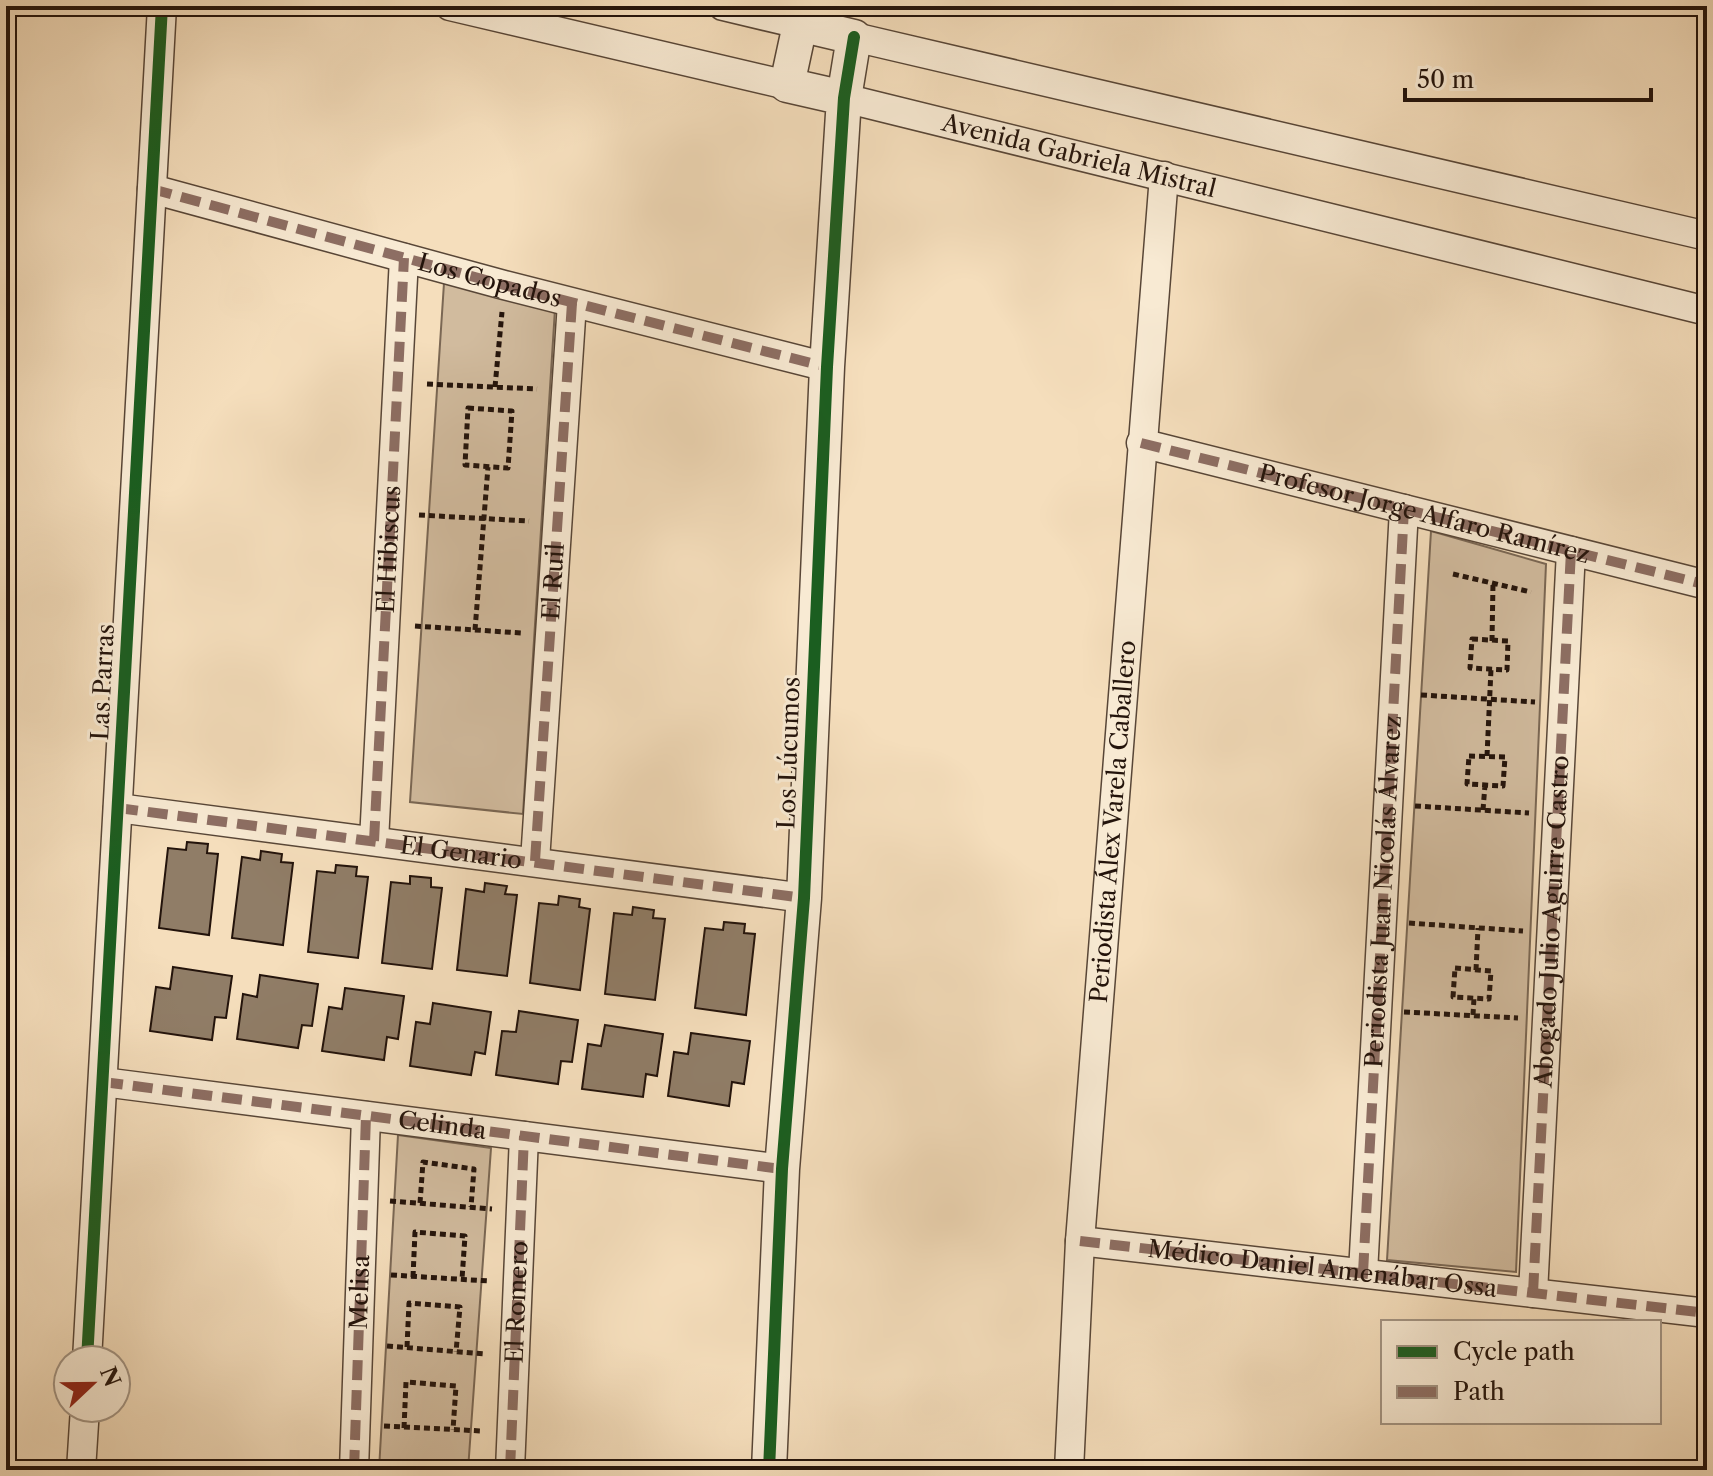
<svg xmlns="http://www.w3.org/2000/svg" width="1713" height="1476" viewBox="0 0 1713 1476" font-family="'Libre Caslon Text',serif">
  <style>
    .green { fill: #d1bb9e; stroke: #7a6754; stroke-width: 2 }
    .building { fill: #907d67; stroke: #23130b; stroke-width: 2 }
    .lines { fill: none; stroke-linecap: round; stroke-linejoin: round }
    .minor-casing { stroke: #584637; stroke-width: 31 }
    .tertiary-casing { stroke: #584637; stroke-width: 37 }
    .path { stroke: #23130b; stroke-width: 5; stroke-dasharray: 6 4; stroke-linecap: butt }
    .minor { stroke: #f8ead3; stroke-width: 28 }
    .tertiary { stroke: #f8ead3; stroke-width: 34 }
    .quiet { stroke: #8d6e63; stroke-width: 10; stroke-dasharray: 20 10; stroke-linecap: butt }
    .cycleway-casing { stroke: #f8ead3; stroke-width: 17 }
    .cycleway { stroke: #1b5e20; stroke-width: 12 }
    .labels { text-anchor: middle; stroke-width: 6; stroke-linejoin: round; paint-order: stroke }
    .street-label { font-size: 24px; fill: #23130b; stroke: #f8ead3 }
  </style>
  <rect width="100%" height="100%" fill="#f5debc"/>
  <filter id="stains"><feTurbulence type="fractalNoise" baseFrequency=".0025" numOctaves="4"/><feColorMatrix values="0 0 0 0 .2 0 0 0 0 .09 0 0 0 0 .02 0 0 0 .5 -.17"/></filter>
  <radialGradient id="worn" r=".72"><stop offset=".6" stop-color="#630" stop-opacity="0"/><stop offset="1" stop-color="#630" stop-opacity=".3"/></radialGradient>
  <path class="green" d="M444 283 555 309 523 814 410 802Z
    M1431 531 1546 564 1516 1272 1387 1260Z
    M398 1135 491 1148 468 1470H379Z"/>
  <path class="building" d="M187 842 208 844 207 853 218 854 209 935 159 928 168 848 186 850Z
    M261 851 282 854 281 862 293 863 283 945 232 938 242 857 260 860Z
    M336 865 357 867 356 876 368 877 358 958 308 952 317 871 335 873Z
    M410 876 431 878V887L442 888 432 969 382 963 391 882 410 884Z
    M485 883 507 886 505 894 517 895 507 976 457 970 466 889 484 892Z
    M559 896 580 899 579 907 590 909 580 990 530 983 539 903 558 905Z
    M633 907 654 910 653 918 665 919 655 1000 605 994 614 913 632 915Z
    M724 922 745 924 744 933 755 934 746 1015 695 1008 705 928 723 930Z
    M173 967 232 976 226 1018 215 1017 212 1040 150 1031 156 987 170 989Z
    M260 975 318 984 312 1026 302 1025 298 1048 237 1039 243 994 257 997Z
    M345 988 404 996 398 1039 387 1037 384 1060 322 1051 329 1007 342 1009Z
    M433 1003 491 1012 485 1054 475 1052 471 1075 410 1066 416 1022 430 1024Z
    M519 1011 578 1020 572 1062 561 1061 558 1084 496 1075 502 1031 516 1032Z
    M605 1025 663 1034 657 1076 646 1074 643 1097 582 1089 588 1044 601 1046Z
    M691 1033 750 1041 744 1084 732 1082 729 1106 668 1096 674 1052 688 1054Z"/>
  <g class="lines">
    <defs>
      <g id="minor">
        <path d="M450 6 787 85"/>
        <path d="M723 6 799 24"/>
        <path d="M854 37 1707 236"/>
        <path id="s1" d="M844 98 1707 311"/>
        <path d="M152 189 504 285 827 367"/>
        <path id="s2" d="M1141 443 1707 585"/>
        <path id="s3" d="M118 808 804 898"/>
        <path d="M374 841 404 258"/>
        <path d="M535 861 572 303"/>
        <path id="s4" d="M103 1082 782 1169"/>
        <path d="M1080 1241 1707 1313"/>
        <path d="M1363 1273 1404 509"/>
        <path id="s5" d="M1533 1293 1571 551"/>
        <path d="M87 1360 162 6"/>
        <path d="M81 1470 85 1408"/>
        <path d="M354 1470 366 1116"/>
        <path d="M510 1470 524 1136"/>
        <path id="s6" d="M1069 1470 1080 1241 1164 176"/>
      </g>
      <path id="tertiary" d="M804 6 787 85 844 98
        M769 1470 782 1169 804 898 827 367 844 98 854 37 799 24"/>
    </defs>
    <use href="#minor" class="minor-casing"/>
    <use href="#tertiary" class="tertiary-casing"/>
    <path class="path" d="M427 384 537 389
      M495 387 502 312
      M468 408 512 411 508 468 465 465Z
      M419 515 529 521
      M1453 574 1531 592
      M415 626 521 633
      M475 630 488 467
      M1472 639 1508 641 1507 670 1470 668Z
      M1492 641 1493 583
      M1421 695 1535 702
      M1469 756 1505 757 1503 786 1467 784Z
      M1487 756 1491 669
      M1415 806 1529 813
      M1483 810 1485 785
      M1409 923 1523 931
      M1455 968 1491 971 1489 999 1453 997Z
      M1476 970 1478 928
      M1404 1012 1518 1018
      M1473 1015 1474 998
      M390 1201 492 1209
      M420 1203 423 1162 474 1169 471 1207
      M391 1275 489 1281
      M413 1277 415 1232 465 1236 462 1279
      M387 1346 485 1354
      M407 1347 409 1303 460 1307 456 1352
      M384 1426 482 1431
      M404 1428 406 1382 456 1386 453 1430"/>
    <use href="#minor" class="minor"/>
    <use href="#tertiary" class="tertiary"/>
    <g class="quiet">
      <path id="s7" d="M152 189 504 285 827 367"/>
      <path d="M1141 443 1707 585"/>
      <path d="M118 808 804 898"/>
      <path id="s8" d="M374 841 404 258"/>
      <path id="s9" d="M535 861 572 303"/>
      <path d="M103 1082 782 1169"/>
      <path id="s10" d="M1080 1241 1707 1313"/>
      <path id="s11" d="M1363 1273 1404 509"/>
      <path d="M1533 1293 1571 551"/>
      <path id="s12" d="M354 1470 366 1116"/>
      <path id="s13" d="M510 1470 524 1136"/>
    </g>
    <defs>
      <path id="cycleway" d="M87 1360 162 6
        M769 1470 782 1169 804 898 827 367 844 98 854 37"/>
    </defs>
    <use href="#cycleway" class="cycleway-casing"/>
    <use href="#cycleway" class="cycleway"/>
  </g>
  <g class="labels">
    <g class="street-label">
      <text dy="8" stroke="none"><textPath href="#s1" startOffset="242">Avenida Gabriela Mistral</textPath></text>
      <text dy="8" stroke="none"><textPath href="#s7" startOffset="350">Los Copados</textPath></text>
      <text dy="8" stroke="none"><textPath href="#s2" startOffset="292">Profesor Jorge Alfaro Ramírez</textPath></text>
      <text dy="8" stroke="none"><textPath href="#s8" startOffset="292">El Hibiscus</textPath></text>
      <text dy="8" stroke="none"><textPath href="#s9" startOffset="280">El Ruil</textPath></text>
      <text transform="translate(103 682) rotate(-87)" y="8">Las Parras</text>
      <text transform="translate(789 753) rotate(-88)" y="8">Los Lúcumos</text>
      <text dy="8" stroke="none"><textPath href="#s6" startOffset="650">Periodista Álex Varela Caballero</textPath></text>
      <text dy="8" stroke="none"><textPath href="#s3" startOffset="346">El Genario</textPath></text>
      <text dy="8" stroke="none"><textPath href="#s11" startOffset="382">Periodista Juan Nicolás Álvarez</textPath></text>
      <text dy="8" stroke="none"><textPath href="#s5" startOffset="372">Abogado Julio Aguirre Castro</textPath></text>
      <text dy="8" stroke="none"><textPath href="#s4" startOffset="342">Celinda</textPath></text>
      <text dy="8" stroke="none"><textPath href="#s10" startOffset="244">Médico Daniel Amenábar Ossa</textPath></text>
      <text dy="8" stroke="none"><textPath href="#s12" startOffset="178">Melisa</textPath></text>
      <text dy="8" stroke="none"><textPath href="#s13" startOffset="168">El Romero</textPath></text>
    </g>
  </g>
  <rect width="1713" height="1476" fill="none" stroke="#f5debc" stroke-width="32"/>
  <rect x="8" y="8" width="1697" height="1460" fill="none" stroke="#23130b" stroke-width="4"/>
  <rect x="16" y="16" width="1681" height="1444" fill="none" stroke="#23130b" stroke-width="2"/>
  <rect x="1381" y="1320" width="280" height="104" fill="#f8ead3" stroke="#a39483" stroke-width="2"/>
  <rect x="1397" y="1346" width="40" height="12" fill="#1b5e20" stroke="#a39483" stroke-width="2"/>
  <text x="1453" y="1360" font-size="24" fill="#23130b">Cycle path</text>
  <rect x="1397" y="1386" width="40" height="12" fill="#8d6e63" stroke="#a39483" stroke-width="2"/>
  <text x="1453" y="1400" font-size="24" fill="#23130b">Path</text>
  <g transform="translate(92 1384) rotate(68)"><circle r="38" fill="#f8ead3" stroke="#a39483" stroke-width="2"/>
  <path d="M0-6L14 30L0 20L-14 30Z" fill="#8f2418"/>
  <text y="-12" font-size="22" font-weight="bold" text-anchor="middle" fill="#23130b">N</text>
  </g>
  <path d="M1405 88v12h246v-12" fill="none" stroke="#23130b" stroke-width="4"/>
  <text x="1417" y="88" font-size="24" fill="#23130b" stroke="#f8ead3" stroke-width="6" paint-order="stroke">50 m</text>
  <rect width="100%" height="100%" filter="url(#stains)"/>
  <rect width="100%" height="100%" fill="url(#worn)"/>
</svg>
